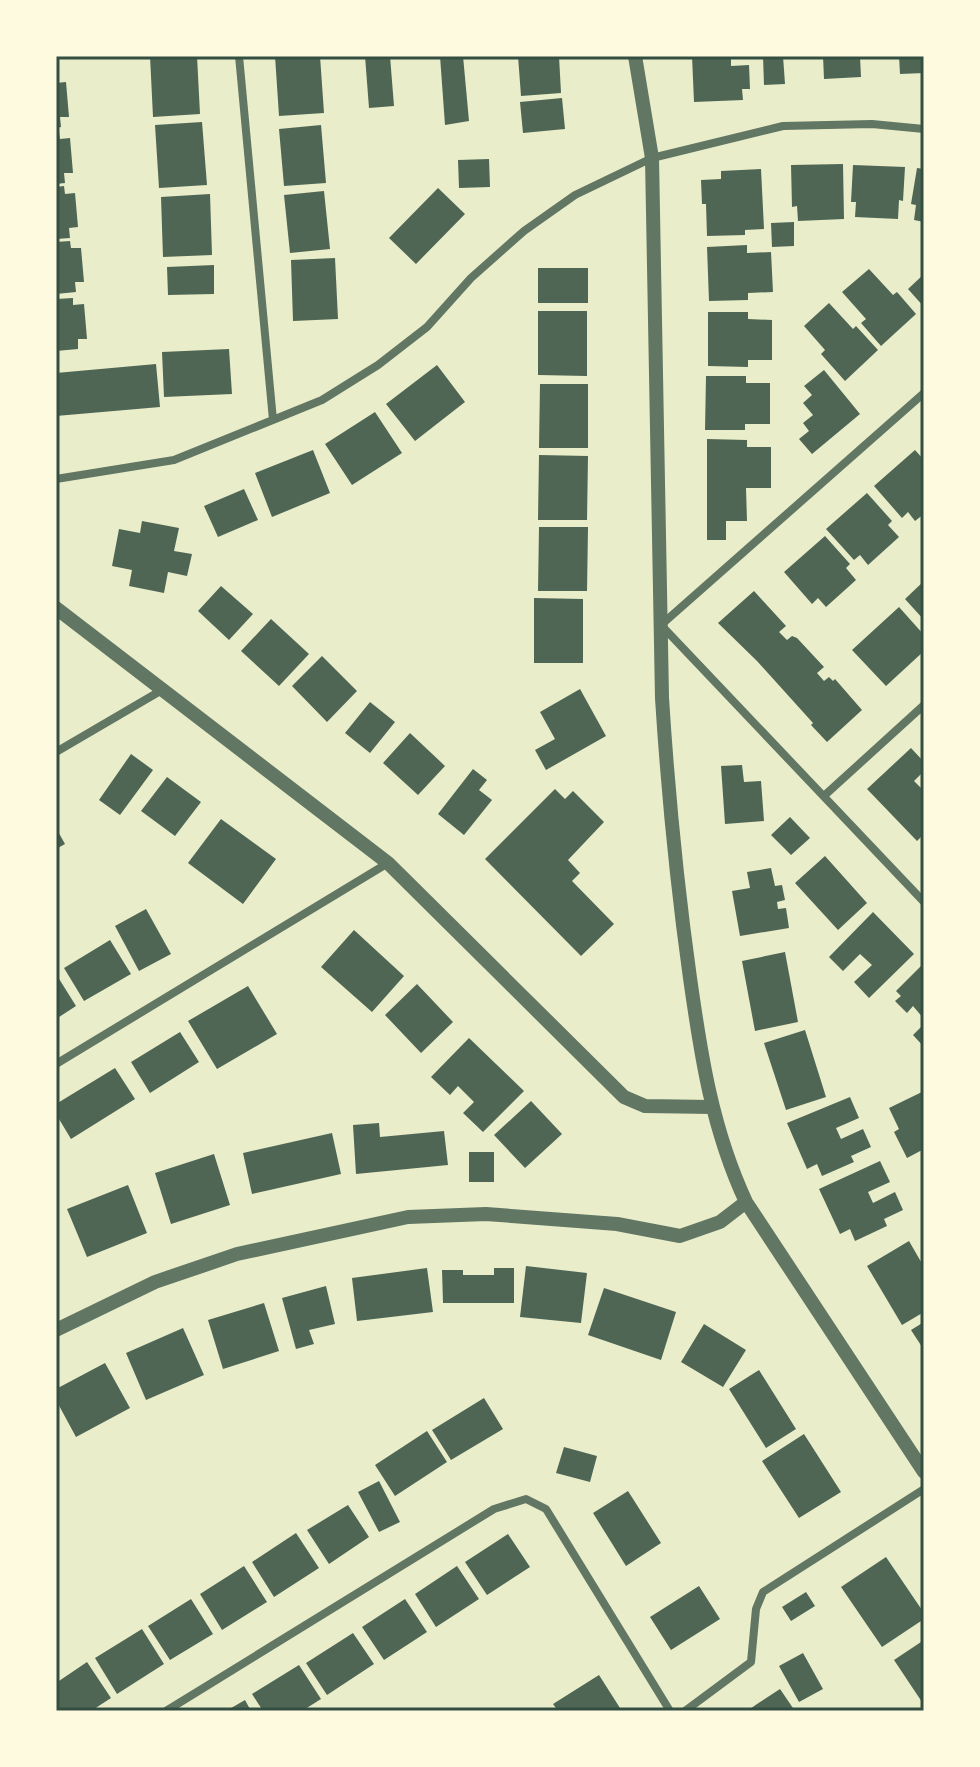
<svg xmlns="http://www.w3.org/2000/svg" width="980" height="1767" viewBox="0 0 980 1767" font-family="Quicksand,sans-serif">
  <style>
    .building { fill: #4f6655 }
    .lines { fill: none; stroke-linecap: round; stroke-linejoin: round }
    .minor { stroke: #617663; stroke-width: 8 }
    .tertiary { stroke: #617663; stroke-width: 14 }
    .neatline { fill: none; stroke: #344e41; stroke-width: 3 }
  </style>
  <rect width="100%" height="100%" fill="#e9edc9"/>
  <path class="building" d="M150 56H197L200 114 153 117Z
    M275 56H320L324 113 279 116Z
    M365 56H390L394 106 369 108Z
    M440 56H463L469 121 445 125Z
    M518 56H559L561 93 521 96Z
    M692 56H731V66L749 65 750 89H742L743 100 694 102Z
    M763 56H783L785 84 764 85Z
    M823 56H860L861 77 824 79Z
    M899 56H924V73L900 74Z
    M66 82 69 117H60L61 127 56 128V83Z
    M562 98 565 129 523 133 520 102Z
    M202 122 207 185 159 188 155 125Z
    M321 125 326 183 284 186 279 129Z
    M56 132H59L60 139 70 138 73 173H64L65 183 56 184Z
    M489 159 490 187 459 188 458 160Z
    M843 164 844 219 798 221 797 206 792 207 791 165Z
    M853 165 905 167 903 201 899 200 898 219 855 217 856 202H851Z
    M917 168 924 169V222L914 220 916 205 911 204Z
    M761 169 764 229 745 230V235L707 236 706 204H702L701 180 721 179V171Z
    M64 186 65 194 75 193 78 227 69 228 70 238 56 239V187Z
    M438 188 465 214 416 264 389 238Z
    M324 191 330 249 290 253 284 195Z
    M210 194 212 255 163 257 161 197Z
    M794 222V246L772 247 771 223Z
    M70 241 71 248H81L84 282H75L76 292 56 294V242Z
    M747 245V253L771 252 773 292 748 293V300L709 301 707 247Z
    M335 258 338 319 293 321 291 260Z
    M214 265V294L168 295 167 267Z
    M538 268H588V303H538Z
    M869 269 893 295 897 292 916 314 881 346 861 323 866 319 842 292Z
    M924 274V307L908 289Z
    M73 298V305L84 304 87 339H78V349L56 351V299Z
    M829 303 853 329 856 326 878 350 845 381 821 354 825 350 804 326Z
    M538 311H587V376L538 375Z
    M708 312H748V319L772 320V360H748V367L708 366Z
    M229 349 232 394 164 397 162 352Z
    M156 364 160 407 56 416V373Z
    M437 365 465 402 415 441 386 404Z
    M824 370 860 414 812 454 799 439 809 431 803 423 813 415 803 403 812 395 804 386Z
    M706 376H746V383H770V424H745V430H705Z
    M540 384H588V448H539Z
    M375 412 402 453 352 485 325 444Z
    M707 439 747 440V447H771V488H746L747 521H726V540H707Z
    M313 450 330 493 272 517 255 473Z
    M915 450 924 460V514L915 521 908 512 902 518 874 486Z
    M539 455 588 456 587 520H538Z
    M244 489 258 520 218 537 204 506Z
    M867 493 892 521 888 525 899 537 868 565 860 555 854 560 826 529Z
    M142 521 179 528 174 551 192 554 187 576 168 572 164 593 129 586 132 570 112 566 119 529 140 533Z
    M539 527H588L587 591H538Z
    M825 536 850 564 846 568 856 580 826 607 818 598 812 604 784 572Z
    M924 581V620L905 599Z
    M221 586 253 614 229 640 198 611Z
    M754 591 786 626 779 632 787 640 792 636 797 638 824 667 817 673 824 681 829 677 833 681 835 679 862 710 827 742 811 725 813 723 757 661 718 623Z
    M534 598 583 599V663H534Z
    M899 607 924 635V651L886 686 852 650Z
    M271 619 309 654 279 686 241 651Z
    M322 656 357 691 327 722 292 686Z
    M580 689 606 736 546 770 535 750 555 739 540 712Z
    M370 702 395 722 370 753 345 733Z
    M410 733 445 766 418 795 383 763Z
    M911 748 924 762V771L914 781 922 789 924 787V834L917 841 867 789Z
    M131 754 153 770 120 815 99 800Z
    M742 765 744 782 761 781 764 821 725 824 721 766Z
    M473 769 487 780 479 790 492 800 464 835 438 814Z
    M167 777 201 802 175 836 141 811Z
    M555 789 565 799 573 791 604 822 568 860 580 873 572 881 614 924 581 956 485 859Z
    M790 817 810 838 791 855 771 835Z
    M221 819 276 859 243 904 188 863Z
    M56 828 65 844 56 849Z
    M825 856 867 903 838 930 795 883Z
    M771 868 775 886 782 885 785 900 777 902 778 909 786 908 789 928 740 936 732 891 750 888 747 872Z
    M146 909 171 954 139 971 115 926Z
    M873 912 914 954 869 998 854 982 872 965 860 954 843 971 829 957Z
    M354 930 404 976 372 1012 321 967Z
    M110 940 131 974 84 1001 64 968Z
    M785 952 798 1022 755 1031 742 961Z
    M924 963V1019L913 1006 907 1013 895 1001 901 996 896 991Z
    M56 974 76 1006 56 1019Z
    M417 984 453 1022 421 1053 385 1015Z
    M248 986 277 1034 217 1069 188 1021Z
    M924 1024V1047L913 1035Z
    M805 1030 826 1097 786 1110 764 1043Z
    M180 1032 199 1062 150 1093 131 1062Z
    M469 1038 524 1091 483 1132 463 1113 474 1102 458 1086 450 1095 431 1077Z
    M115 1068 135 1099 71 1139 56 1114V1104Z
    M924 1091V1149L907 1158 894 1132 899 1129 889 1108Z
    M850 1097 859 1118 836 1128 841 1139 863 1129 871 1147 851 1156 854 1162 822 1176 817 1164 807 1169 787 1123Z
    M531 1101 562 1134 525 1168 494 1135Z
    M379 1123 380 1137 444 1131 448 1165 356 1174 353 1125Z
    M332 1133 341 1174 252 1194 243 1153Z
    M469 1152H494V1182H469Z
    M214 1154 230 1205 171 1224 155 1173Z
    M880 1161 890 1182 868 1192 873 1203 895 1192 903 1210 884 1219 887 1226 855 1241 850 1229 840 1234 819 1189Z
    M128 1185 147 1233 87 1257 67 1209Z
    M909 1241 924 1267V1312L902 1325 867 1266Z
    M526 1266 587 1273 581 1323 520 1317Z
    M427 1268 433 1312 357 1321 352 1278Z
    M494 1268H514V1303H443L442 1270H463V1275H494Z
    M326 1286 335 1324 309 1330 314 1344 296 1349 282 1298Z
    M604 1288 676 1312 661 1360 588 1335Z
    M264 1303 279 1351 223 1369 208 1320Z
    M924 1322V1350L911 1330Z
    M704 1324 746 1350 723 1387 681 1362Z
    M183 1328 204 1375 146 1400 126 1353Z
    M105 1363 130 1408 76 1437 56 1400V1389Z
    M759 1370 796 1429 766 1448 729 1389Z
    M484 1398 503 1429 451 1460 432 1430Z
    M427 1431 447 1462 395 1496 375 1465Z
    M804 1434 841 1492 799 1518 762 1461Z
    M564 1447 597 1456 590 1482 556 1473Z
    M379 1481 400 1522 379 1532 358 1492Z
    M628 1491 661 1543 626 1566 593 1513Z
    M348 1505 369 1537 329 1564 307 1530Z
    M296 1533 319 1568 274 1597 252 1562Z
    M508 1534 530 1567 487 1595 465 1562Z
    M886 1557 924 1613V1619L882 1647 841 1587Z
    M244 1566 267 1602 222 1630 200 1594Z
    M457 1566 479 1599 436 1627 415 1594Z
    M699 1586 720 1619 671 1650 650 1617Z
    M806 1592 815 1606 791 1621 782 1607Z
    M191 1599 213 1634 170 1660 148 1626Z
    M405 1599 427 1632 384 1660 362 1627Z
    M142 1629 164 1664 117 1694 95 1658Z
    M353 1633 374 1664 327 1695 306 1663Z
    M924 1640V1705L894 1660Z
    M803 1653 823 1689 799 1702 779 1666Z
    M87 1662 111 1698 91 1711H56V1683Z
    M299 1665 321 1699 302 1711H263L252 1694Z
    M599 1675 620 1708 615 1711H558L553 1704Z
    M780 1689 795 1711H747L757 1704Z
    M245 1700 251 1711H226Z"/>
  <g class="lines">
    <path class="minor" d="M239 56 273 420
      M924 393 661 625 924 902
      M56 479 174 460 322 400 378 365 427 327 471 278 524 231 575 195 652 158 783 126 872 124 924 129
      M56 752 162 690
      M825 795 924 705
      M56 1064 388 863
      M166 1711 494 1509 526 1499 546 1509 670 1711
      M685 1711 751 1662 756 1609 763 1592 924 1489"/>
    <path class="tertiary" d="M635 56 652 158 662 698C668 792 677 885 690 978 701 1056 712 1129 746 1202L924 1472
      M56 608 388 863 624 1097 645 1106 712 1107
      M56 1330 155 1282 237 1254 408 1217 486 1214 617 1224 680 1236 720 1222 746 1202"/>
  </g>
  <rect width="980" height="1767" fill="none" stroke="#fefae0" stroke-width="116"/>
  <rect x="58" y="58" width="864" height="1651" class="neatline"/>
</svg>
